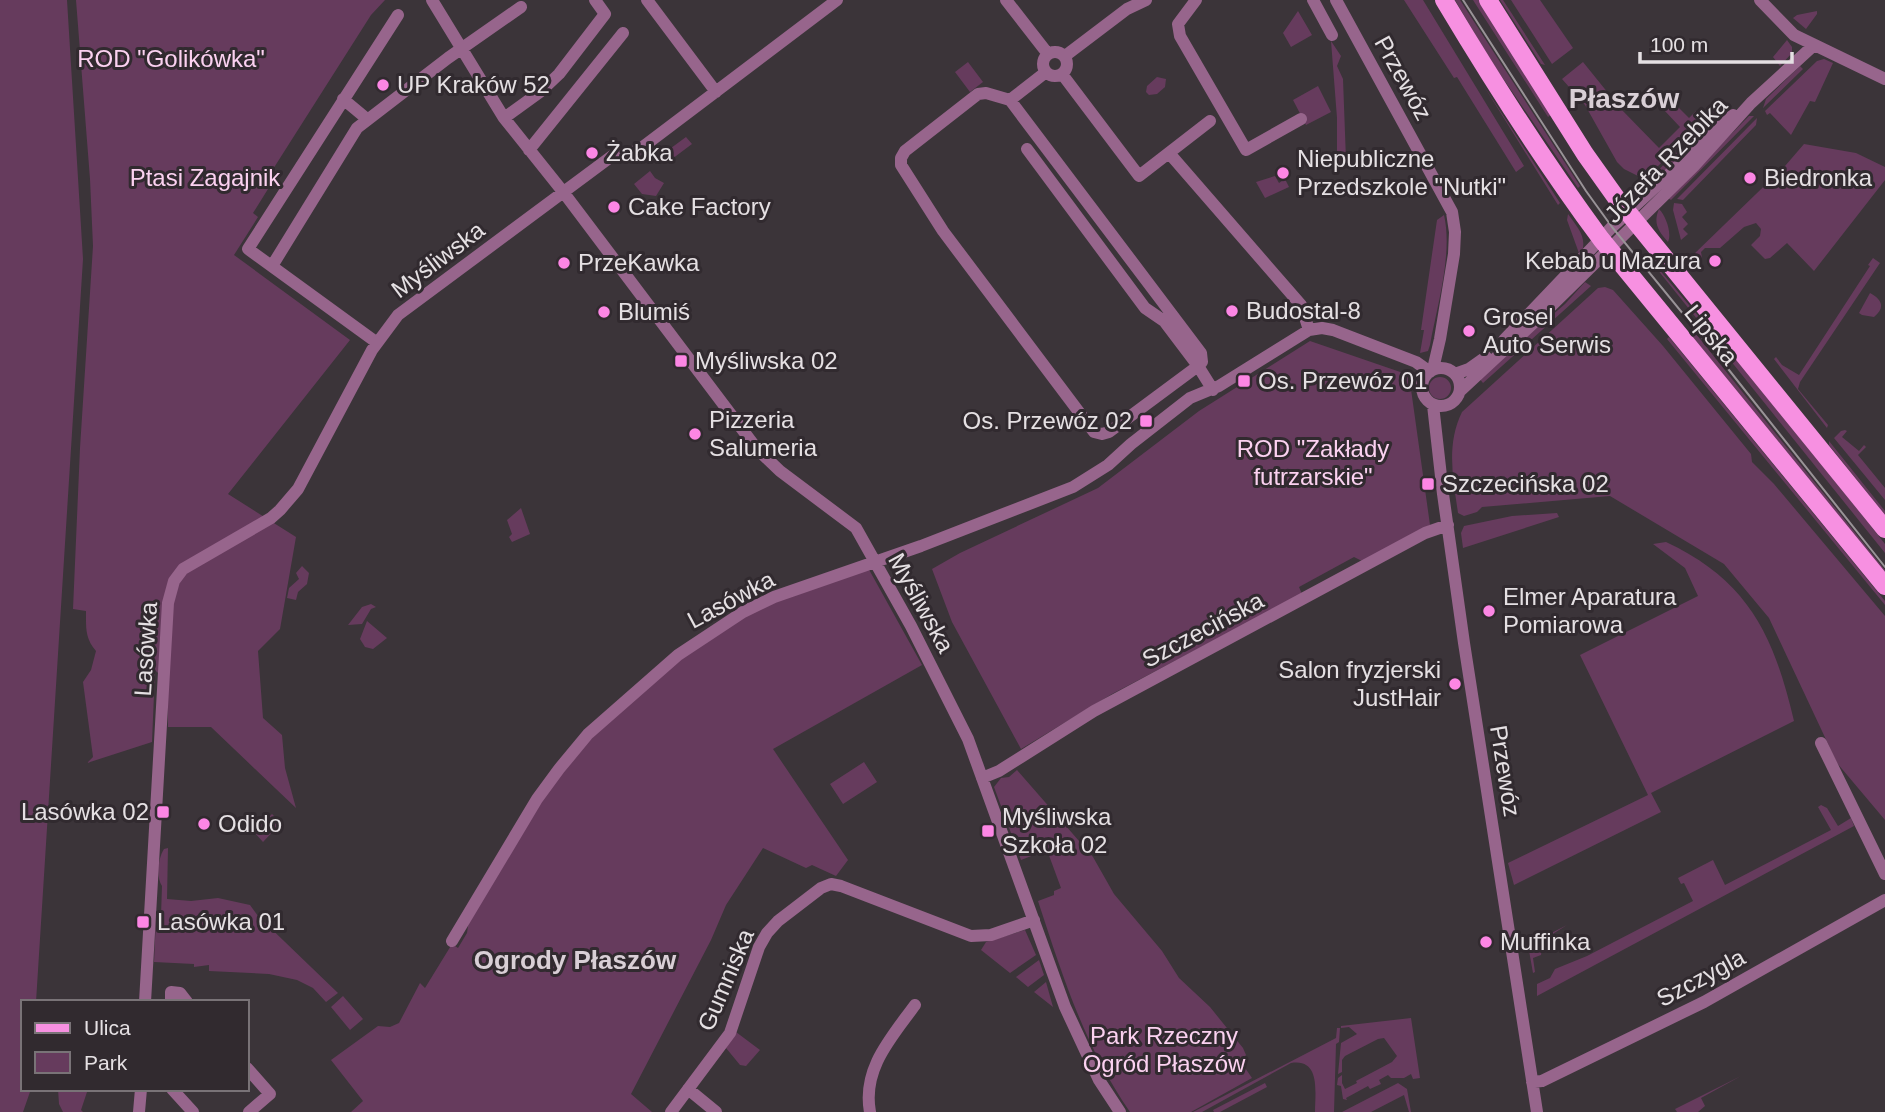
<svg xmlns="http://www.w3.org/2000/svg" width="1885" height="1112" viewBox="0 0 1885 1112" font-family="Helvetica,sans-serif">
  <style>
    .green { fill: #663b5d }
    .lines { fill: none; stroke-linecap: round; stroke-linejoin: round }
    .street { stroke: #97658c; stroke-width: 12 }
    .primary { stroke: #f790e1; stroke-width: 18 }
    .tram { stroke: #999397; stroke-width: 2 }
    .poi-dot { fill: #fc86e4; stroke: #312a2f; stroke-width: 2.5 }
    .labels { text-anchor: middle; stroke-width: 6; stroke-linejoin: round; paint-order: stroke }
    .park-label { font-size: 24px; fill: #fbd1f0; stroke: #312a2f }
    .street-label { font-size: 24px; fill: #e5e0e3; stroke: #312a2f }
    .poi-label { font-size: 24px; fill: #e5e0e3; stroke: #312a2f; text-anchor: start }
    .neighbourhood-label { font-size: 26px; font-weight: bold; fill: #d9cfd6; stroke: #312a2f }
    .quarter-label { font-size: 28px; font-weight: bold; fill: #d9cfd6; stroke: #312a2f }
  </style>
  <rect width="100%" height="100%" fill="#3b3439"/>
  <path class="green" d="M0 0H67L83 259 36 1002H23V1089H31L23 1112H0Z
    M76 0H385L371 15 268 177 273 181 253 213 258 217 234 255 350 340 228 494 296 537 280 629 258 651 263 718 282 735 285 768 296 808 211 727H168V683L155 670 152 742 87 763 93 757 83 682 91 670 96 651C85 638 86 628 86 611L73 609 80 448 93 246 90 179Z
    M1404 0H1423L1524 166 1516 172 1457 77 1454 78Z
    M1455 0H1460L1580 186 1578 188 1489 58Z
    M1473 0H1479L1552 114 1548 117Z
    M1500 0H1503L1545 65 1541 64Z
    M1511 0H1540L1573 48 1552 64Z
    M1298 11 1312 35 1291 47 1283 33Z
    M1817 11V14L1806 29 1793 18 1797 15Z
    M1787 40 1792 47V53L1780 66 1773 57Z
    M1331 41 1341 56 1337 66 1343 79 1346 160H1355L1358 166 1337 164V118Z
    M1824 59 1833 63 1815 102 1810 101 1791 135 1770 113 1767 115 1765 111 1817 61Z
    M968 62 983 82 970 92 955 72Z
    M1583 62 1621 109 1659 148 1680 127 1664 110 1673 102 1689 118 1696 111 1715 110 1725 101C1723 113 1712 119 1704 127L1702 126 1693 138 1685 141 1644 179 1624 169 1617 162 1585 105 1562 79Z
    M1800 66 1803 69 1763 108 1766 99Z
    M1157 77 1166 79 1165 87 1157 94 1149 95 1146 92 1147 86Z
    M1482 83 1560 203 1558 205Z
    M1318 86 1331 112 1306 125 1293 100Z
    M1749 116H1754L1671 200 1668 198Z
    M1757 118 1756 125 1683 200 1677 199Z
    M686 137 692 144 672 159 667 151Z
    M1694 142 1652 182 1650 179C1663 166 1677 148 1694 142Z
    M1804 144 1856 153 1885 167V180L1814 271 1787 243 1770 258 1765 259 1751 245 1760 236 1761 229 1756 223 1744 227 1720 248H1705L1701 252 1702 258 1697 262 1692 256 1785 166Z
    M650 171 655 178 664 183 656 196 642 194 634 184Z
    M1275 176 1279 183 1285 179 1289 187 1265 198 1256 182Z
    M1674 203 1682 204 1687 212 1682 217 1688 224 1683 229 1688 234 1681 240 1673 210Z
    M1659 209C1666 216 1672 233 1668 242 1658 231 1653 223 1659 209Z
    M1568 214C1578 228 1589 239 1580 256L1567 220Z
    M1444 215C1453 254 1437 306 1430 345L1428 351 1420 353 1424 330H1421L1437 220Z
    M1873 258 1880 263 1800 382 1798 389 1828 425 1827 428 1774 359 1776 357 1782 365 1799 375 1870 266 1868 265Z
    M1658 268 1720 342 1763 389 1885 544V553L1657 269Z
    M1585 282 1591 286 1483 383 1479 378 1565 304Z
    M1605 287 1613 290 1663 346 1751 454 1752 462 1774 484 1885 616V820L1837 763 1769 618 1724 564 1610 496 1482 507 1477 512 1464 516 1458 513C1453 478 1446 445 1462 412L1598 288Z
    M1870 293C1883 300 1885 308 1874 317L1862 315 1859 313Z
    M1696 334 1885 570V572L1692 337Z
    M1669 337 1885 601V605L1667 339Z
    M1310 341 1409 375 1430 525 1362 561 1354 557 1299 587 1302 594 1112 694 1021 749 952 622 932 569 960 553 1098 488 1199 411Z
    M1429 388a11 11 0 1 1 22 0a11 11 0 1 1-22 0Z
    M1845 430 1847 431 1842 437 1859 451 1864 445 1866 447 1858 455 1885 488V500L1834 438 1841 431Z
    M1829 441 1885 511V515L1829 445Z
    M521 508 530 534 512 542 509 537 512 534 507 520Z
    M1557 513 1559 517 1463 548 1461 533 1464 526 1512 516Z
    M1666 542C1749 581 1774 636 1794 721L1651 793 1661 812 1514 885 1508 863 1648 795 1580 655 1698 596 1685 568 1653 544Z
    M302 566 309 573 307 584 298 592 296 600 287 598 289 588 299 579 296 573Z
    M867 566 922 665 773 749 848 860 836 876 812 865 806 868 763 848 726 905 711 940 631 1094 652 1112H351L363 1101 331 1060 378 1026 390 1027 399 1023 420 983 425 988 452 944 458 948 467 933 469 919 559 770 678 655 774 598Z
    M371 604 376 607 371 609 362 624 348 625 362 607Z
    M367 621 387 638 373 649 365 647 360 639Z
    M864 762 877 782 843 804 830 784Z
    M1017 770 1093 857 1114 894 1162 951 1179 978 1210 1007 1243 1048 1246 1055 1241 1062 1252 1078 1191 1112H1130C1084 1045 1063 977 1038 901L1054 895V891L1061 888 1047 850 1021 860 994 787 1001 778 1009 777Z
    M1821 805 1827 808 1838 826 1851 818 1854 826 1537 996V984L1550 978 1555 969 1587 956 1693 901 1684 883 1681 884 1678 878 1713 860 1725 885 1831 830 1818 807Z
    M272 814 281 823 263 842 253 831 265 818 267 819Z
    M168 848 167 899 191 901 218 898 250 905 258 916 338 993 326 1002 313 988 297 980 269 974 209 971V965L194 967V964L154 962 156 919 161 915 162 886C156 878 158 858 164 849Z
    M1567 925 1543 940 1541 955 1533 958 1535 972 1533 973 1528 945Z
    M1025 930 1036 955 1010 973 981 950 986 942Z
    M1039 960 1044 975 1028 987 1016 977Z
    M1046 982 1053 1007 1034 992Z
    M343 996 363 1019 350 1030 331 1007Z
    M1411 1018 1420 1078 1413 1079 1411 1074 1404 1078H1391L1388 1075 1379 1080 1381 1084 1370 1089 1368 1086 1346 1098 1347 1100 1343 1099 1341 1086 1337 1085 1338 1078 1342 1075V1083L1345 1089 1357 1083 1356 1081 1392 1062 1397 1056 1384 1038 1378 1039 1345 1056 1342 1060V1072L1338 1074 1341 1043 1357 1034 1349 1027 1341 1028V1026Z
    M1337 1028H1340L1339 1042 1336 1044 1334 1112H1315C1315 1093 1321 1058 1291 1063L1202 1112H1193L1336 1038Z
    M736 1032 760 1050 746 1066 740 1065 726 1048 727 1044Z
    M1741 1076 1701 1098 1705 1106 1698 1112H1677L1675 1109Z
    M1265 1083 1267 1087 1220 1112H1214L1213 1110Z
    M1398 1083 1407 1089 1411 1112H1409L1404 1095 1371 1112H1342Z
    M58 1089H88L81 1110 83 1112H63L59 1104Z"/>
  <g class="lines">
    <path class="street" d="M432 0 504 118 564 193 757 449 780 471 856 528 911 626 968 739 1065 1007 1099 1080 1120 1112
      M647 0 716 92
      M1006 0 1048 54
      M1196 0 1178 24 1180 36 1246 150 1301 119
      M1313 0 1332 35
      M1336 0 1452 212 1455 232 1454 254 1440 339 1433 369
      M1760 0 1794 35 1885 79
      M1043 64a12 12 0 1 1 24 0a12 12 0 1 1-24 0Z
      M1065 56 1127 9 1146 0
      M1062 74 1139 176 1210 121
      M343 99 367 119
      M1010 100 1046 72
      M504 118 540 92 559 74 605 14 595 0
      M1027 149 1145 308 1164 321 1198 366 1109 432 1102 434 1094 432 943 231 901 165V158L905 151 978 94 986 93 1010 100 1201 353 1202 362 1198 366 1213 390
      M529 150 623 33
      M1169 153 1301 305 1309 330
      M272 266 357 128 448 58 521 7
      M1504 340 1612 227 1733 115
      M376 342 248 249 398 15
      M1422 387a19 19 0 1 1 38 0a19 19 0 1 1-38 0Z
      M1455 374 1469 369 1486 357
      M1460 391 1540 317 1694 166 1751 103 1814 45
      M1433 405 1443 494 1464 643 1537 1112
      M1821 743 1885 874
      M982 778 999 771 1094 711 1425 533 1448 525
      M452 941 537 799 559 769 588 734 678 655 743 612 774 597 921 546 1073 487 1108 465 1131 444 1190 398 1219 386 1309 330 1322 328 1333 330 1416 362 1430 372
      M145 1002 168 603 174 581 183 569 271 518 280 510 298 489 372 350 398 315 612 156 631 153 640 149 837 0
      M171 1002V992L180 993 187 1002
      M247 1068 270 1094 249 1112
      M1532 1082 1542 1081 1704 1002 1885 900
      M172 1089 193 1112
      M688 1089 716 1112
      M139 1112 141 1089
      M671 1112 730 1033 759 947 767 933 778 921 821 888 831 884 841 886 971 936 991 935 1034 920
      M870 1112C862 1069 891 1038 915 1005"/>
    <path class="primary" d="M1444 0C1493 82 1544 162 1601 239L1885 586
      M1488 0 1585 154 1617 199 1885 529"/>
    <path class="tram" d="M1463 0 1586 191 1612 227 1729 370 1885 567"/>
  </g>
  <g class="poi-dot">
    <circle cx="383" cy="85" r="7"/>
    <circle cx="592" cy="153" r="7"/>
    <circle cx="1283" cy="173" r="7"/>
    <circle cx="1750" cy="178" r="7"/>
    <circle cx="614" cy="207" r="7"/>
    <circle cx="1715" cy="261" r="7"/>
    <circle cx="564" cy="263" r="7"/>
    <circle cx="1232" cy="311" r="7"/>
    <circle cx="604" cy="312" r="7"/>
    <circle cx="1469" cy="331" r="7"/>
    <rect x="674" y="354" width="14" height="14" rx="3.5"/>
    <rect x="1237" y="374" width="14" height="14" rx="3.5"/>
    <rect x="1139" y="414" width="14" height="14" rx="3.5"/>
    <circle cx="695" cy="434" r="7"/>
    <rect x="1421" y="477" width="14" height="14" rx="3.5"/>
    <circle cx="1489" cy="611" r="7"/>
    <circle cx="1455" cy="684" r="7"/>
    <rect x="156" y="805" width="14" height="14" rx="3.5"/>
    <circle cx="204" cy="824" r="7"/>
    <rect x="981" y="824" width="14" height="14" rx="3.5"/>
    <rect x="136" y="915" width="14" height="14" rx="3.5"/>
    <circle cx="1486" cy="942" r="7"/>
  </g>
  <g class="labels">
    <g class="park-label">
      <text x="171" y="67">ROD "Golikówka"</text>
      <text x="205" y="186">Ptasi Zagajnik</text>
      <text x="1313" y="457">ROD "Zakłady<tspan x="1313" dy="28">futrzarskie"</tspan></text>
      <text x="1164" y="1044">Park Rzeczny<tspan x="1164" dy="28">Ogród Płaszów</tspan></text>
    </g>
    <g class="street-label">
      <text transform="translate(1403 78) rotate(61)" y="8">Przewóz</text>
      <text transform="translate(1666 160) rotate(-46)" y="8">Józefa Rzebika</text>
      <text transform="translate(438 260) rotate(-37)" y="8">Myśliwska</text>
      <text transform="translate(1711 335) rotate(51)" y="8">Lipska</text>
      <text transform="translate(731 600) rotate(-28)" y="8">Lasówka</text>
      <text transform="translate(921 603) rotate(61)" y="8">Myśliwska</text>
      <text transform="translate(1203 630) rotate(-28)" y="8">Szczecińska</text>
      <text transform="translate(146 649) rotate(-86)" y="8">Lasówka</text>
      <text transform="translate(1505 771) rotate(81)" y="8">Przewóz</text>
      <text transform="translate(1701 978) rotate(-28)" y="8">Szczygla</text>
      <text transform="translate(726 980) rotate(-67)" y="8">Gumniska</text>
    </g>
    <g class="poi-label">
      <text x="397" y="93">UP Kraków 52</text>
      <text x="606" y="161">Żabka</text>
      <text x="1297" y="167">Niepubliczne<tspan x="1297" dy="28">Przedszkole "Nutki"</tspan></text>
      <text x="1764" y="186">Biedronka</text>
      <text x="628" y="215">Cake Factory</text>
      <text x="1701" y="269" text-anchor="end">Kebab u Mazura</text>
      <text x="578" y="271">PrzeKawka</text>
      <text x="1246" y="319">Budostal-8</text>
      <text x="618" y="320">Blumiś</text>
      <text x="1483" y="325">Grosel<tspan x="1483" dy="28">Auto Serwis</tspan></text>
      <text x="695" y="369">Myśliwska 02</text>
      <text x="1258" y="389">Os. Przewóz 01</text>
      <text x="709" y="428">Pizzeria<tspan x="709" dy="28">Salumeria</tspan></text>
      <text x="1132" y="429" text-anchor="end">Os. Przewóz 02</text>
      <text x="1442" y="492">Szczecińska 02</text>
      <text x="1503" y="605">Elmer Aparatura<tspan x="1503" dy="28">Pomiarowa</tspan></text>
      <text x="1441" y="678" text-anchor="end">Salon fryzjerski<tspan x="1441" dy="28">JustHair</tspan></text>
      <text x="149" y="820" text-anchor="end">Lasówka 02</text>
      <text x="1002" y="825">Myśliwska<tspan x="1002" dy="28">Szkoła 02</tspan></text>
      <text x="218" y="832">Odido</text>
      <text x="157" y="930">Lasówka 01</text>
      <text x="1500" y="950">Muffinka</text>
    </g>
    <g class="neighbourhood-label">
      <text x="575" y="969">Ogrody Płaszów</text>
    </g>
    <g class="quarter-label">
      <text x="1624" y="108">Płaszów</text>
    </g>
  </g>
  <rect x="21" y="1000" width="228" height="91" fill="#312a2f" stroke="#797377" stroke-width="2"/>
  <rect x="35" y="1023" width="35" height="10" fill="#f790e1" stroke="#797377" stroke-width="2"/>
  <text x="84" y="1035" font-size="21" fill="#e5e0e3">Ulica</text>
  <rect x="35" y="1052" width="35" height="21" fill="#663b5d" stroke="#797377" stroke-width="2"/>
  <text x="84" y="1070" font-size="21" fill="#e5e0e3">Park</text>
  <path d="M1640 52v10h152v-10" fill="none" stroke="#e5e0e3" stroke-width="3.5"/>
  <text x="1650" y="52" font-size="21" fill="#e5e0e3" stroke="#312a2f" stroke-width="5" paint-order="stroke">100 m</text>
</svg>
